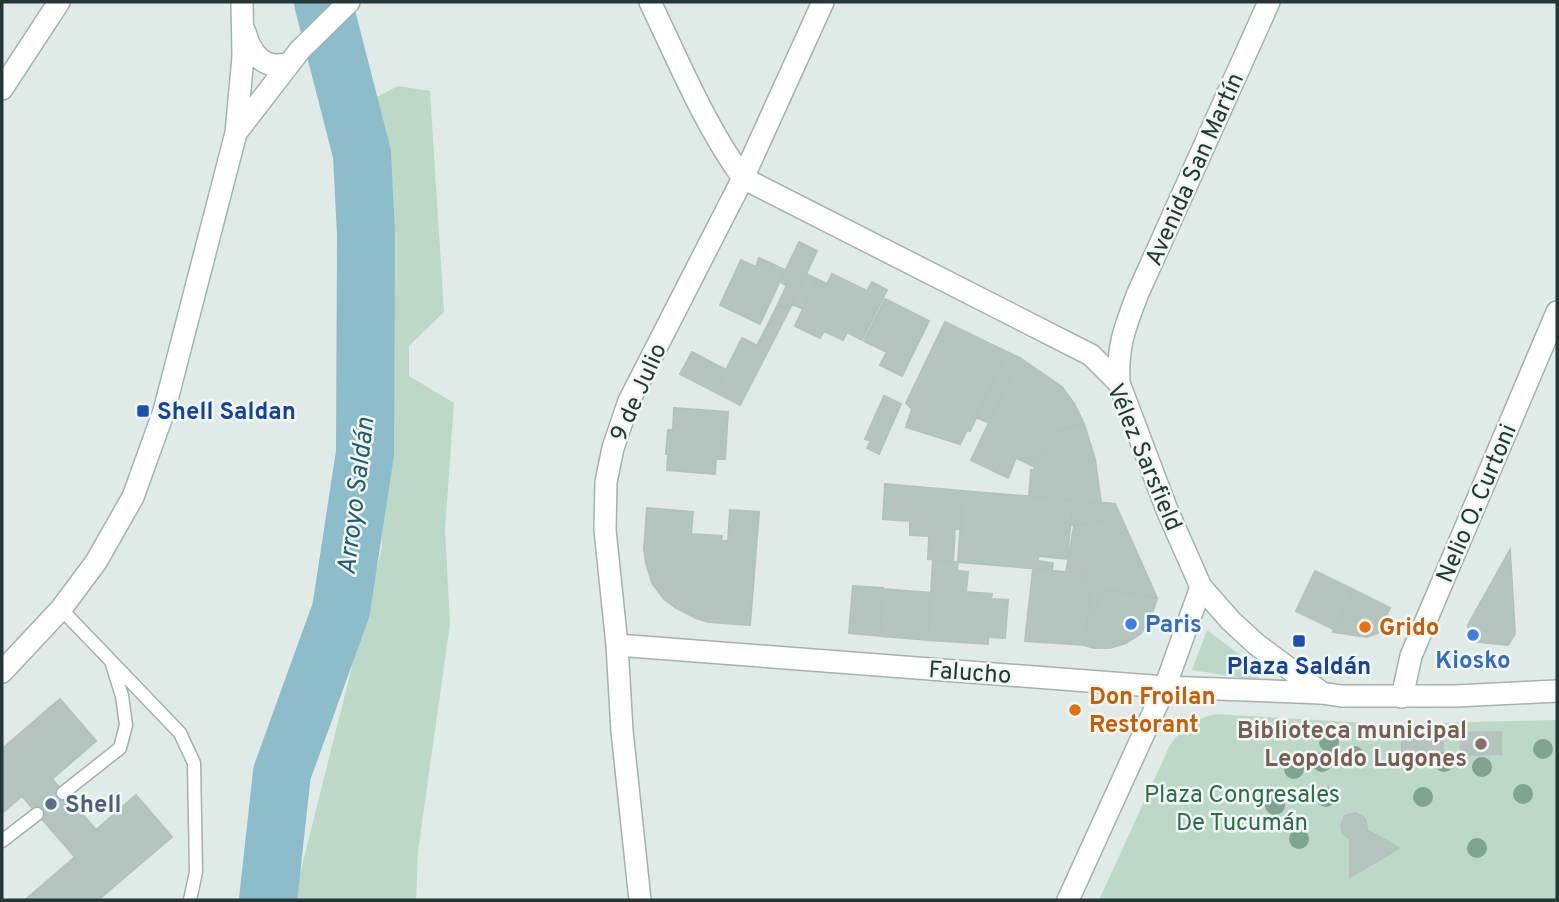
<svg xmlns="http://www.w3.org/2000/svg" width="1559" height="902" viewBox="0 0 1559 902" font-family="Overpass,sans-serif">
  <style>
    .green { fill: #bbd9c6 }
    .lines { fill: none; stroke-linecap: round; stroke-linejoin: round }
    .river { stroke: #8dbcca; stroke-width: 58 }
    .building { fill: #b6c4bf; stroke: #b4c2be; stroke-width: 2 }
    .lane-casing { stroke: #a4b1ad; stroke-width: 15 }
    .street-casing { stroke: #a4b1ad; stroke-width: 24 }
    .secondary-casing { stroke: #a1b4af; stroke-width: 24 }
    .lane { stroke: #fff; stroke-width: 12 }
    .street { stroke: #fff; stroke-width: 21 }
    .secondary { stroke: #fff; stroke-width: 21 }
    .tree { fill: #80a491 }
    .transit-dot { fill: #1a4fb4; stroke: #f0f7f4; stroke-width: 2.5 }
    .shop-dot { fill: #3f7fe0; stroke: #f0f7f4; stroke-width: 2.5 }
    .food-dot { fill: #e8710a; stroke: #f0f7f4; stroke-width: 2.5 }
    .education-dot { fill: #8d6e63; stroke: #f0f7f4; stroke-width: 2.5 }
    .service-dot { fill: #5c6f8a; stroke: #f0f7f4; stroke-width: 2.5 }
    .labels { text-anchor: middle; stroke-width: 5; stroke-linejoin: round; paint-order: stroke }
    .street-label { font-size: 24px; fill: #233834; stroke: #f0f7f4 }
    .transit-label { font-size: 24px; font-weight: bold; fill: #164399; stroke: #f0f7f4; text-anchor: start }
    .shop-label { font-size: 24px; font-weight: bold; fill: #366cbe; stroke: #f0f7f4; text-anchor: start }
    .food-label { font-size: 24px; font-weight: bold; fill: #c56008; stroke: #f0f7f4; text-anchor: start }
    .education-label { font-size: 24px; font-weight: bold; fill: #785e54; stroke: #f0f7f4; text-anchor: end }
    .park-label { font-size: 24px; fill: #316b4c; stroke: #f0f7f4 }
    .service-label { font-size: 24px; font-weight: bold; fill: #4e5e75; stroke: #f0f7f4; text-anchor: start }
    .water-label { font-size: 26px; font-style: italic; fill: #235b6e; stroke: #f0f7f4 }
  </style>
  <rect width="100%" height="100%" fill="#e0eae6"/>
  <path class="green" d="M398 86 430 91 444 312 409 346V376L454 403 445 530 450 624 418 851 416 900H297L298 882 382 547 359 106Z
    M1207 630 1260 670 1261 675 1256 680 1192 670Z
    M1215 714 1386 724 1557 720V900H1099L1170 745C1184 727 1193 720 1215 714Z"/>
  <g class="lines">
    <path class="river" d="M268 900 282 773 341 610 365 453 366 235 362 154 323 2"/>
  </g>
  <path class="building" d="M799 242 817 251 798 291 780 282Z
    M759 258 785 270 760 324 720 305 741 260 756 267Z
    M806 274 817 279 803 309 792 304Z
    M832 274 867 291 872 282 887 290 862 340 847 332 843 340 824 331 820 338 795 326 817 279 827 284Z
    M787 285 798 291 789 310 778 304Z
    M885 299 929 321 902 376 880 365 887 352 864 341Z
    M778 304 789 310 768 351 757 346Z
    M945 322 1007 352 970 431 967 430 960 444 906 427 912 409 906 403Z
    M742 338 768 351 740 405 715 392Z
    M692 352 726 370 715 392 680 374Z
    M1007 352 1020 358 989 423 976 417Z
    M1020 358 1062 387 1075 405 1084 424 1042 435 1044 456 1036 457 1035 467 1016 458 1008 478 971 460Z
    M884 396 901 404 879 454 867 448 871 441 865 439Z
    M674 408 728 412 725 459H716L715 474 667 470 668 454H666L668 430H673Z
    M1084 424 1095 459 1101 503 1029 496 1031 470 1034 471 1036 457 1044 456 1042 435Z
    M885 484 963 491 961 529H955L953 561 928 559 929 536 910 535V521L883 519Z
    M963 491 1073 500 1067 559 1039 556 1037 561 1053 563 1052 570 958 562Z
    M1073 500 1115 504 1121 517 1089 524 1070 525Z
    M647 508 693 512 691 534 722 536 721 541H728L730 510 759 512 750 625 708 622 696 618 676 608 664 599 652 583 646 563 644 549Z
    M1121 517 1157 598 1103 589 1095 613 1089 611 1091 590 1082 589 1085 569 1067 567 1074 526 1089 524Z
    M1510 550 1515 634 1508 645 1470 641 1468 625Z
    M933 560 958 562 957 571 968 572 966 592 992 594 991 599 1008 600 1005 638 988 637V644L928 640Z
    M1067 567 1085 569 1082 589 1091 590 1084 645 1025 641 1033 569 1066 572Z
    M1315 571 1354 590 1335 630 1296 611Z
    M853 586 883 588 880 636 849 633Z
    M883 589 932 593 928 640 880 636Z
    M1103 589 1157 598 1150 621 1140 634 1126 643 1110 648H1094L1084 645 1089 611 1095 613Z
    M1354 590 1390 608 1378 633 1367 637 1333 632Z
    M60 699 96 741 52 779 96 830 136 795 172 837 98 900H25L75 857 22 796 2 813V749Z
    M1501 732V754L1461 755 1460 733Z
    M1442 734 1443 756 1402 757V735Z
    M1356 813 1363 817 1366 821 1367 830 1399 848 1350 877V839L1343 834 1341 826 1344 817 1347 815Z"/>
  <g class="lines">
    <defs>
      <path id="lane" d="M61 609 111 661 122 696 126 725 120 748 63 793
        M111 661 180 733 194 763 196 872 190 900
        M2 841 37 814"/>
      <path id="street" d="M2 89 59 2
        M617 645 1165 687 1322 693
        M1402 697 1411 656 1557 312
        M640 900 622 731 617 645 605 530 606 482 613 448 629 401 743 178 823 2
        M1068 900 1165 687 1201 587"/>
      <path id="secondary" d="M650 2C679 62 704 124 743 178L1091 355 1119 383 1167 510 1201 587 1231 621 1256 644 1322 693 1341 696H1456L1557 691
        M245 32C251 55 265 71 290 63
        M236 133 300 50 349 2
        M1119 383C1117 346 1125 327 1138 293L1269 2
        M2 672 61 609 96 562 133 497 164 411 236 133 243 57 242 2"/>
    </defs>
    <use href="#lane" class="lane-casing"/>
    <use href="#street" class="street-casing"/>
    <use href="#secondary" class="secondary-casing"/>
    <use href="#lane" class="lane"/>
    <use href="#street" class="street"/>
    <use href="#secondary" class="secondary"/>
  </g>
  <g class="tree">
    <circle cx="1329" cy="742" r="10"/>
    <circle cx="1543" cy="749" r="10"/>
    <circle cx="1354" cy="756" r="10"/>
    <circle cx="1322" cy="762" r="10"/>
    <circle cx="1444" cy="762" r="10"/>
    <circle cx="1482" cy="767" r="10"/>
    <circle cx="1294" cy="769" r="10"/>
    <circle cx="1523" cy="794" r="10"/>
    <circle cx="1326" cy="797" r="10"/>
    <circle cx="1423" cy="797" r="10"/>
    <circle cx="1275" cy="805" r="10"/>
    <circle cx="1299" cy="839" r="10"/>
    <circle cx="1477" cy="848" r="10"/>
  </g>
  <g class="transit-dot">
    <rect x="136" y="404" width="14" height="14" rx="3.5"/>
    <rect x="1292" y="634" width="14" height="14" rx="3.5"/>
  </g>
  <g class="shop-dot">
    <circle cx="1131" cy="624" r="7"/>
    <circle cx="1473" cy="635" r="7"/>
  </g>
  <g class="food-dot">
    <circle cx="1365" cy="627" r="7"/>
    <circle cx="1075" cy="710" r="7"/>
  </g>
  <circle class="education-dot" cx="1481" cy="744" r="7"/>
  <circle class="service-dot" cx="51" cy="804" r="7"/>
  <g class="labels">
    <g class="street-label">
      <text transform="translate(1194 169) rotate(-66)" y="8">Avenida San Martín</text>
      <text transform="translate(638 392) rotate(-66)" y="8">9 de Julio</text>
      <text transform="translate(1145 457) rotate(67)" y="8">Vélez Sarsfield</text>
      <text transform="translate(1476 503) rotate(-67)" y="8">Nelio O. Curtoni</text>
      <text transform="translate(970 672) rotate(4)" y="8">Falucho</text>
    </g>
    <g class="transit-label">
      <text x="157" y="419">Shell Saldan</text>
      <text x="1299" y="674" text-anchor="middle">Plaza Saldán</text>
    </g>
    <g class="shop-label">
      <text x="1145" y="632">Paris</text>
      <text x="1473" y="668" text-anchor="middle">Kiosko</text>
    </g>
    <g class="food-label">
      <text x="1379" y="635">Grido</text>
      <text x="1089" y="704">Don Froilan<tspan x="1089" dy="28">Restorant</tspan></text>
    </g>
    <g class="education-label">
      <text x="1467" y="738">Biblioteca municipal<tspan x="1467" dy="28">Leopoldo Lugones</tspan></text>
    </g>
    <g class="park-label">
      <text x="1242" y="802">Plaza Congresales<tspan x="1242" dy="28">De Tucumán</tspan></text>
    </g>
    <g class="service-label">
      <text x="65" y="812">Shell</text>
    </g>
    <g class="water-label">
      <text transform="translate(355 496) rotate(-83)" y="9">Arroyo Saldán</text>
    </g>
  </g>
  <rect width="1559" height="902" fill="none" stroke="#233834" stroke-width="7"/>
</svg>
